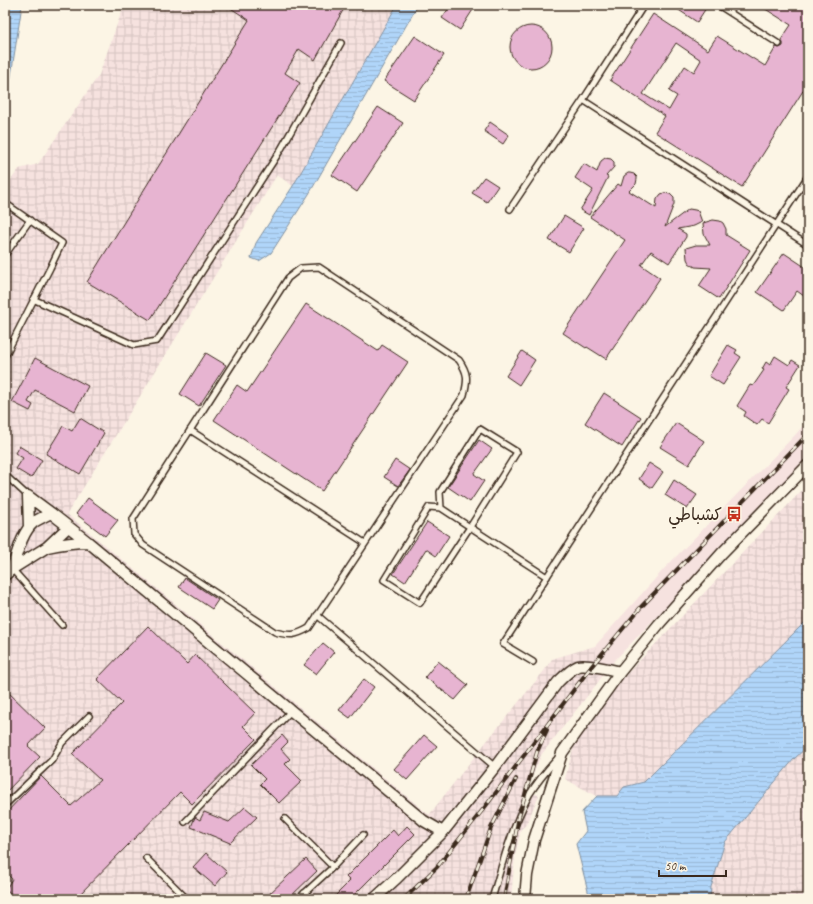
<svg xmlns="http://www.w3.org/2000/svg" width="813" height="904" viewBox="0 0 813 904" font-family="Caveat,'Playpen Sans Arabic',sans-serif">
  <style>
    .built { fill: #f6e2df }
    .industrial { fill: url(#industrial-grid) }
    .water { fill: url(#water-rules); stroke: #8191a1 }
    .building { fill: #e7b4d1; stroke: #3b2a1e; fill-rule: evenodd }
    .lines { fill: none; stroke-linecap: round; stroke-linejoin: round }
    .service-casing { stroke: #3b2a1e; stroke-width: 8 }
    .minor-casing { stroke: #3b2a1e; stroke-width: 13 }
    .service { stroke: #fcf5e5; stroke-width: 5 }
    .minor { stroke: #fcf5e5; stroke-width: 10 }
    .rail-casing { stroke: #3b2a1e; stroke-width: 4 }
    .rail { stroke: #fcf5e5; stroke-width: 2.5; stroke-dasharray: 8; stroke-linecap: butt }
    .labels { text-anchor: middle; stroke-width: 3; stroke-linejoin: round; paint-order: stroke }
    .poi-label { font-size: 17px; fill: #3b2a1e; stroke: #fcf5e5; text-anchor: end }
  </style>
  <defs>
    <pattern id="industrial-grid" width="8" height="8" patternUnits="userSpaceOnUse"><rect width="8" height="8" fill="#f6e2df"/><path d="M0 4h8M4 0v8" fill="none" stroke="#d4c2bf"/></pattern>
    <pattern id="water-rules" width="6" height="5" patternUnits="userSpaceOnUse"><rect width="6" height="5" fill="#b0d5f9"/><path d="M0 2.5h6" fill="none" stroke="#98b7d5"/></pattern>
  </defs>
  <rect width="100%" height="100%" fill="#fcf5e5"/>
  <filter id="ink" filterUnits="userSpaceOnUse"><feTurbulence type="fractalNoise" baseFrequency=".025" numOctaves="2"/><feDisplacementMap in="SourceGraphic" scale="8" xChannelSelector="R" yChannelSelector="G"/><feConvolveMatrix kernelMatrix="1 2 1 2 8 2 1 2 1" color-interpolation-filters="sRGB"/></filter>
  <g filter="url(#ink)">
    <path class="built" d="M808 420V459L615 660 541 755 526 791 384 899 582 673 595 646 663 570 796 434Z"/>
    <path class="industrial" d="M124 5H397L293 186 277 175 67 514 429 815 478 752 544 671 552 659 595 646 599 681 541 755 526 791 539 795 526 825 521 829 515 855 511 899H5V188L19 169 38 164 99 75Z
      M808 484V619L644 782 624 787 617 796H597L565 779 574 745 624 677Z
      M808 746V899H710L711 887 725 842 794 759Z"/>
    <path class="water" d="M5 5H22L5 114Z
      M397 5H418L309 194 271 253 259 261 251 258 256 243 293 186Z
      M808 619V746L794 759 725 842 711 887 710 899H590L576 844 586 831 582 812 597 796H617L624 787 644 782Z"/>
    <path class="building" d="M226 5H346L315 60 299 49 285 73 300 83 150 320 87 282 249 20Z
      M451 5H476L460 30 442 18Z
      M671 5H708L697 22Z
      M759 5H808V83L742 187 655 132 665 116 610 80 653 14 708 50 717 36 765 66 776 47 779 48 783 46V43L781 40 791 25ZM676 43 701 60 694 72 685 66 669 91 677 96 669 110 643 94Z
      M510 47a21 21 0 1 1 42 0a21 21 0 1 1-42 0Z
      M415 36 444 55 414 100 384 81Z
      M378 107 403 123 357 192 332 175Z
      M490 122 509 135 503 144 484 131Z
      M605 158 611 159 614 162V167L606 176 608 177 589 215 580 210 593 190 575 178 584 164 597 172 601 161Z
      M628 173H630L634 174 637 177V179L636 184 629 191 656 208 657 199 661 194 664 193 670 194 674 198V204L665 227 689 209 695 210 698 211 702 222 694 226 678 229 686 234V237L669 263 651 251 641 265 660 278 606 359 587 347 586 348 563 333 625 240 590 217 618 184 621 186 624 176Z
      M484 177 498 186 487 202 472 193Z
      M564 216 584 228 569 252 549 240Z
      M713 220 720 221 723 223 726 229V235L750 250 719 299 699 286 711 268 695 267 689 263 687 259 686 248 696 245H710L704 234 703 223Z
      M784 253 808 269V299L797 291 784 310 757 292Z
      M306 304 378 351 382 345 408 362 322 491 214 420 237 385 247 392Z
      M728 345 737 350 735 353 741 357 723 385 709 376Z
      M522 351 535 360 519 385 506 376Z
      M206 353 226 365 199 406 180 394Z
      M775 356 789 365 792 360 800 365 786 387 789 389 768 423 762 419 757 425 744 416 746 412 737 406 750 385 753 386 764 370 762 369 766 362 770 365Z
      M35 358 88 386 75 411 35 390 28 402 33 405 30 411 12 402Z
      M604 393 641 417 622 447 585 423Z
      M80 418 104 433 80 474 46 454 63 426 72 431Z
      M676 423 704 441 689 465 660 447Z
      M479 440 492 449 474 474 484 481 470 502 448 487Z
      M19 446 42 460 31 478 16 469 23 458 15 453Z
      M395 460 410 470 398 486 384 477Z
      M649 463 663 472 652 488 639 479Z
      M674 480 697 495 687 509 665 495Z
      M88 498 118 520 105 536 76 514Z
      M427 522 449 536 436 556 426 549 405 582 393 574Z
      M185 578 218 600 212 609 179 587Z
      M148 626 187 664 195 655 255 713 243 726 256 739 192 804 180 792 75 899H17L6 889 12 879 5 872V814L41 776 71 806 100 780 72 754 122 703 97 679Z
      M323 643 334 652 316 674 304 665Z
      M438 661 468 685 455 700 425 677Z
      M364 679 374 687 350 718 339 710Z
      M5 689 45 728 28 746 40 757 5 793Z
      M282 735 288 742 281 749 290 759 285 764 302 781 279 803 260 784 265 779 251 765Z
      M424 735 437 746 407 780 394 769Z
      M245 807 257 817 230 843 191 827 195 817 200 820 204 812 229 822Z
      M407 826 415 834 350 899H332L350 881 346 877 393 830 398 836Z
      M206 853 227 872 215 886 193 867Z
      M306 859 317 871 288 899H272L268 895Z"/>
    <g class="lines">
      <defs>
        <path id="service" d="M718 5 779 44
          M583 100 808 245
          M5 203 62 243 50 268 5 356
          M510 209 583 100 644 5
          M5 255 30 220
          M319 267 459 360C468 373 468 379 464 395L309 628C295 636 290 636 275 632L143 545 134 534 133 519 288 278 301 268Z
          M33 299 134 345 157 341 280 151 341 43
          M190 430 365 543
          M5 475 28 496
          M429 507 441 508 470 527 420 603 384 580Z
          M441 508 440 492 480 429 517 452 470 527 547 577
          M12 569 62 625
          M317 615 495 767
          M533 662 503 644 808 176
          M5 805 52 760 62 743 89 716
          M285 819 333 867
          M185 822 291 711
          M146 858 187 899
          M304 893 310 899
          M298 899 333 867 363 835
          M492 899C502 864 512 827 529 795 537 782 547 770 557 759"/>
        <path id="minor" d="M28 496 51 513 88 542 424 821 443 832
          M28 496 29 527
          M47 547C61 544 73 542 88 542
          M12 569C17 554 22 532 34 522 39 519 45 516 51 513
          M5 575 12 569 47 547 68 527
          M374 899 397 878 443 832 495 767 558 682C563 677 571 669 578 666 586 664 611 669 620 672
          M525 899 527 875 534 840 562 753 620 672 659 624 722 553 808 465"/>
      </defs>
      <use href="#service" class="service-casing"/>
      <use href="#minor" class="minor-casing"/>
      <use href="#service" class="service"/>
      <use href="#minor" class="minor"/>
      <defs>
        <path id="rail" d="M404 899 437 867 485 807 591 667 641 607 808 434
          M466 899 491 828 516 779
          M504 899 519 816 537 752 547 730"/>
      </defs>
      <use href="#rail" class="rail-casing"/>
      <use href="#rail" class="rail"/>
    </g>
  </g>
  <defs>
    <symbol id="bus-bare" viewBox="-9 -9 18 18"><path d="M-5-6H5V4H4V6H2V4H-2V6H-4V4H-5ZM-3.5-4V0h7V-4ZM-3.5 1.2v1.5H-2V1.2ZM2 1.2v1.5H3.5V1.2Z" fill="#c8321e" stroke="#fcf5e5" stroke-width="2.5" paint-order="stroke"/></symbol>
  </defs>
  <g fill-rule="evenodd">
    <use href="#bus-bare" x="723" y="503" width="22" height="22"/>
  </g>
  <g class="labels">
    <g class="poi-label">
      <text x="722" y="520">كشباطي</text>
    </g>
  </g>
  <rect width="813" height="904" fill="none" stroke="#fcf5e5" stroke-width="20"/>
  <rect x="10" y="10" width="793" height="884" fill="none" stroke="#3b2a1e" stroke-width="1.5" filter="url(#ink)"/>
  <path d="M659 870v6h67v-6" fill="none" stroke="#3b2a1e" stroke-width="2"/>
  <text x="665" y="870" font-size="12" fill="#3b2a1e" stroke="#fcf5e5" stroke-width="3" paint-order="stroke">50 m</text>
</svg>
